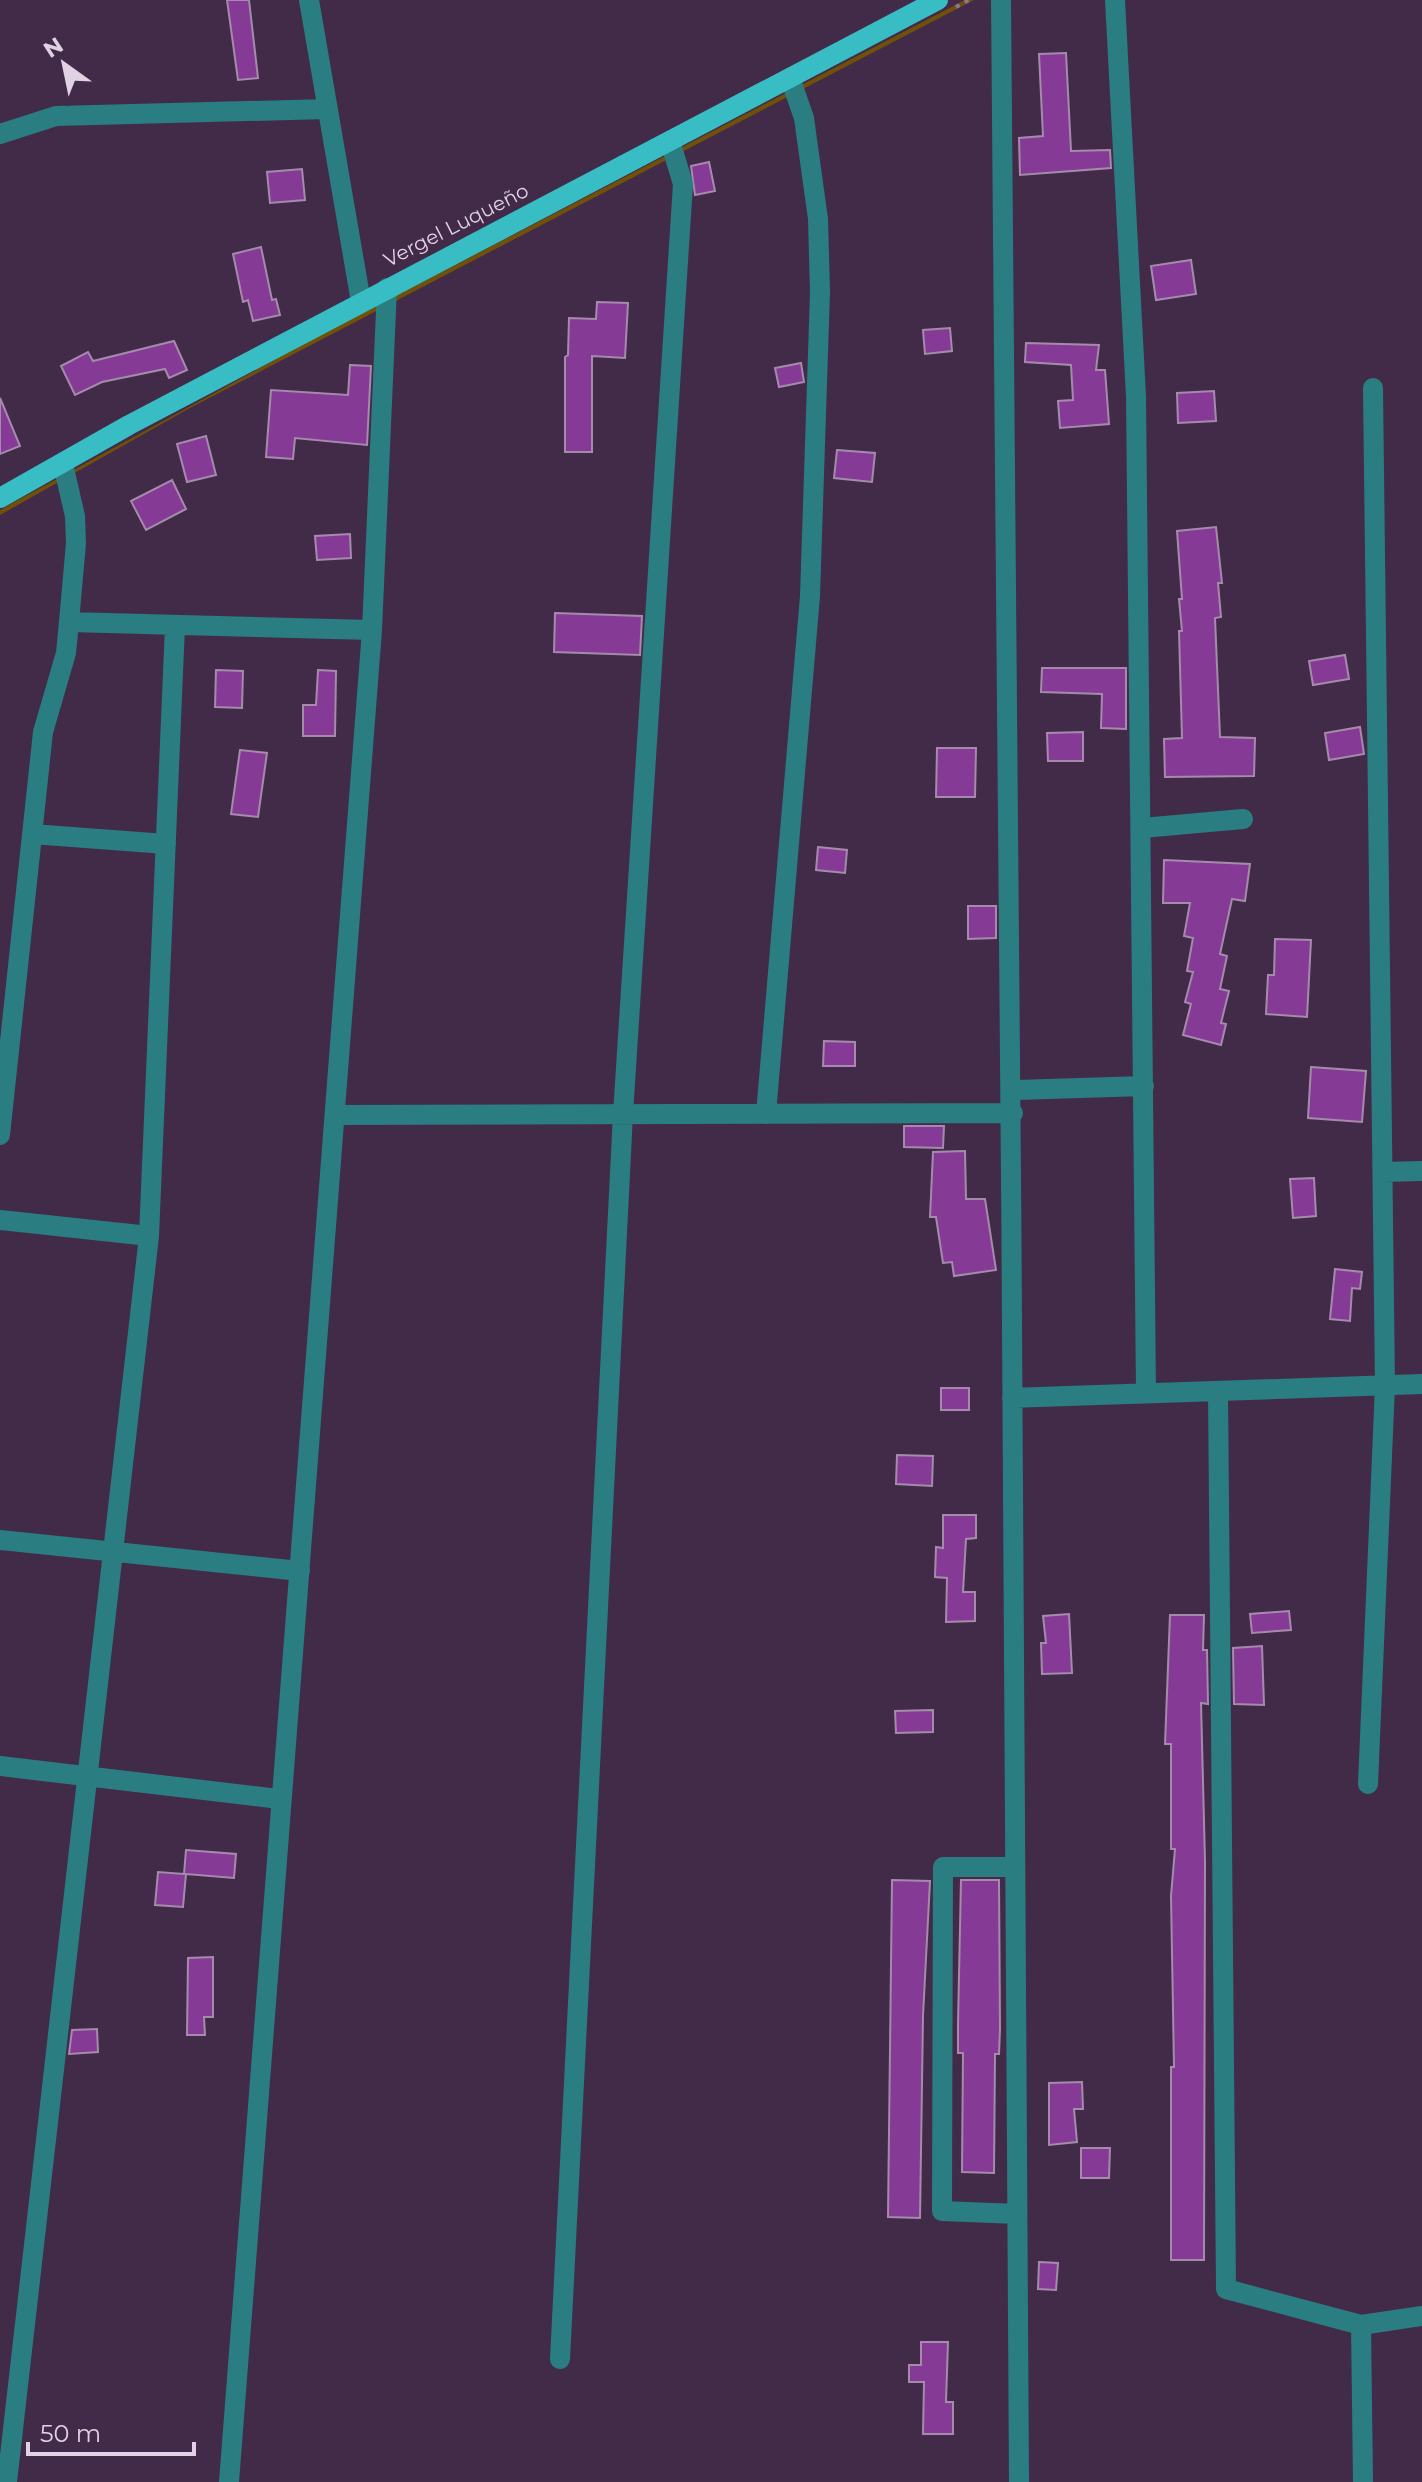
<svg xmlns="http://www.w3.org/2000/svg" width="1422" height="2482" viewBox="0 0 1422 2482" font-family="Montserrat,sans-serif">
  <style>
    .green { fill: #715009 }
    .building { fill: #853a96; stroke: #a58aac; stroke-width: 2 }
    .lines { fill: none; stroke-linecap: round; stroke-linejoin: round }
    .path { stroke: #8c7991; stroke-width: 4; stroke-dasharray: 4 6; stroke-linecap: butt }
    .minor { stroke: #2a7d81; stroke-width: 20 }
    .major { stroke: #39bdc4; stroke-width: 20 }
    .labels { text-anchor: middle; stroke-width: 6; stroke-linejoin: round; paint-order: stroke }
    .street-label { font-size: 20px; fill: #e0d1e4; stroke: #422b48 }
  </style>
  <rect width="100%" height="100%" fill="#422b48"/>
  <path class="green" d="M965 0H974L190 408 0 515V510L315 338Z"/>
  <path class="building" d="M227 0H249L258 78 238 80Z
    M1066 53 1071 151 1110 150 1111 168 1020 175 1019 138 1043 136 1039 54Z
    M709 162 715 191 695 195 691 166Z
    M302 169 305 200 270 203 267 172Z
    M261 247 272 300 276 299 280 315 253 321 248 300 243 302 233 254Z
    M1191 260 1196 294 1156 300 1151 266Z
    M597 302 628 303 625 358 592 356V452H565V357L568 355 569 318 596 319Z
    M950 328 952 351 925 354 923 330Z
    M174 341 187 370 169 378 165 369 102 382 75 395 61 366 88 352 93 361Z
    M1026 343 1099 345 1096 370H1105L1109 424 1060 428 1058 401 1073 400 1071 365 1025 362Z
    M801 363 804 382 779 387 775 368Z
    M350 365 371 366 367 445 295 438 293 459 266 457 271 390 348 395Z
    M1214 391 1216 421 1178 423 1177 393Z
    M0 398 20 446 0 454Z
    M206 436 216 475 187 482 177 444Z
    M837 450 875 453 872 482 834 478Z
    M172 480 186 509 146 530 131 501Z
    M1216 527 1222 583H1218L1221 617 1215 618 1220 737 1255 738 1254 776 1165 777 1164 739 1182 738 1179 631H1182L1179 599H1182L1177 531Z
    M350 534 351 558 317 560 315 536Z
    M555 613 642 616 640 655 554 652Z
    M1345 655 1349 679 1313 685 1309 661Z
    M1042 668H1126V729L1101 728 1102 694 1041 692Z
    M216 670 243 671 242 708 215 707Z
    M318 670 336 671 335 736H303V705H316Z
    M1360 727 1364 754 1329 760 1325 733Z
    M1083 732V761H1048L1047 733Z
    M937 748H976L975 797H936Z
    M240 750 267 753 258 817 231 814Z
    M818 847 847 850 845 873 816 870Z
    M1164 860 1250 864 1245 901 1232 899 1220 954 1227 956 1220 989 1229 991 1221 1023 1226 1024 1221 1045 1183 1035 1191 1004 1185 1002 1193 972 1187 971 1193 938 1184 936 1190 903H1163Z
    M968 906H996V938L968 939Z
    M1275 939 1311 940 1307 1017 1266 1014 1268 975H1274Z
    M824 1041 855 1042V1066H823Z
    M1311 1067 1366 1071 1362 1122 1308 1118Z
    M904 1126H944L943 1148 904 1147Z
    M965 1151 966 1199H985L996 1270 954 1276 952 1262 943 1263 936 1217H930L933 1152Z
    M1314 1178 1316 1216 1293 1218 1290 1179Z
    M1335 1269 1362 1272 1360 1289 1352 1288 1350 1321 1330 1319Z
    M941 1388H969V1410H941Z
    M897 1455 933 1456 932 1486 896 1484Z
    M943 1515H976V1538L966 1539 963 1592H975V1621L946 1622 947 1578 935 1577 936 1547 943 1548Z
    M1289 1611 1291 1630 1252 1633 1250 1614Z
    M1069 1614 1072 1673 1042 1674 1041 1643H1046L1043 1616Z
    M1170 1615H1204L1203 1650H1207L1208 1704 1201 1703 1205 1861 1204 2260H1171V2067H1174L1171 1896 1175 1849H1171V1744H1165Z
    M1262 1646 1264 1705 1234 1704 1233 1648Z
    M933 1710V1732L896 1733 895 1711Z
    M186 1850 236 1854 234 1878 186 1874 183 1907 155 1905 158 1872 184 1874Z
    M892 1880 930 1881 923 2016 920 2218 888 2217Z
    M961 1880H999L1000 2029 999 2054H995L994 2173 962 2172 963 2053H958V2024Z
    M213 1957V2017H204L205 2035H187L188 1958Z
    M97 2029 98 2052 69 2054 72 2030Z
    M1082 2082 1083 2109H1074L1077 2142 1049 2145V2083Z
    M1081 2148H1110L1109 2178H1081Z
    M1039 2262 1058 2263 1056 2290 1038 2289Z
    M921 2342H948L946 2402H953V2434H923L924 2382H909V2365H921Z"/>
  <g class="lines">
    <path class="path" d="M956 7 969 0"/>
    <path class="minor" d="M309 0 361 302
      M1001 0C1010 827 1014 1655 1019 2482
      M1115 0 1136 396 1146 1393
      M0 134 56 116 328 109
      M69 622 372 630
      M1142 828 1243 819
      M32 834 166 844
      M1013 1090 1144 1086
      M766 1114 810 596 820 292 818 219 804 118 790 78
      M336 1115 1013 1113
      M0 1135 43 732 66 653 69 622 76 543 75 516 63 464
      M1383 1172 1422 1171
      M0 1220 149 1236
      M1218 1391 1226 2289 1361 2325 1422 2316
      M1012 1398 1422 1384
      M0 1540 300 1571
      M0 1766 279 1799
      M1368 1784 1385 1386 1373 388
      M1013 1867H943L942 2211 1017 2214
      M1361 2325 1363 2482
      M560 2359 623 1114 683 184 670 141
      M7 2482 149 1236 175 626
      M229 2482 372 630 387 288"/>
    <path class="major" d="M0 498 129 425 938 0"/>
  </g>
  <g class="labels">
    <g class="street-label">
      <text transform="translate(456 225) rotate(-27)" y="7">Vergel Luqueño</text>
    </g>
  </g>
  <g transform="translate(64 64) rotate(327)" stroke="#422b48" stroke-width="6" paint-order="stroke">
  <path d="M0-6L14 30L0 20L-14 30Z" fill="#e0d1e4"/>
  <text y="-12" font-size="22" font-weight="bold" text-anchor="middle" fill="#e0d1e4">N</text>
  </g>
  <path d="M28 2442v12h166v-12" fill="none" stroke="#e0d1e4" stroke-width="4"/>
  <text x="40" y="2442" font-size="24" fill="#e0d1e4" stroke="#422b48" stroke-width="6" paint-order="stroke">50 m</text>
</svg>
